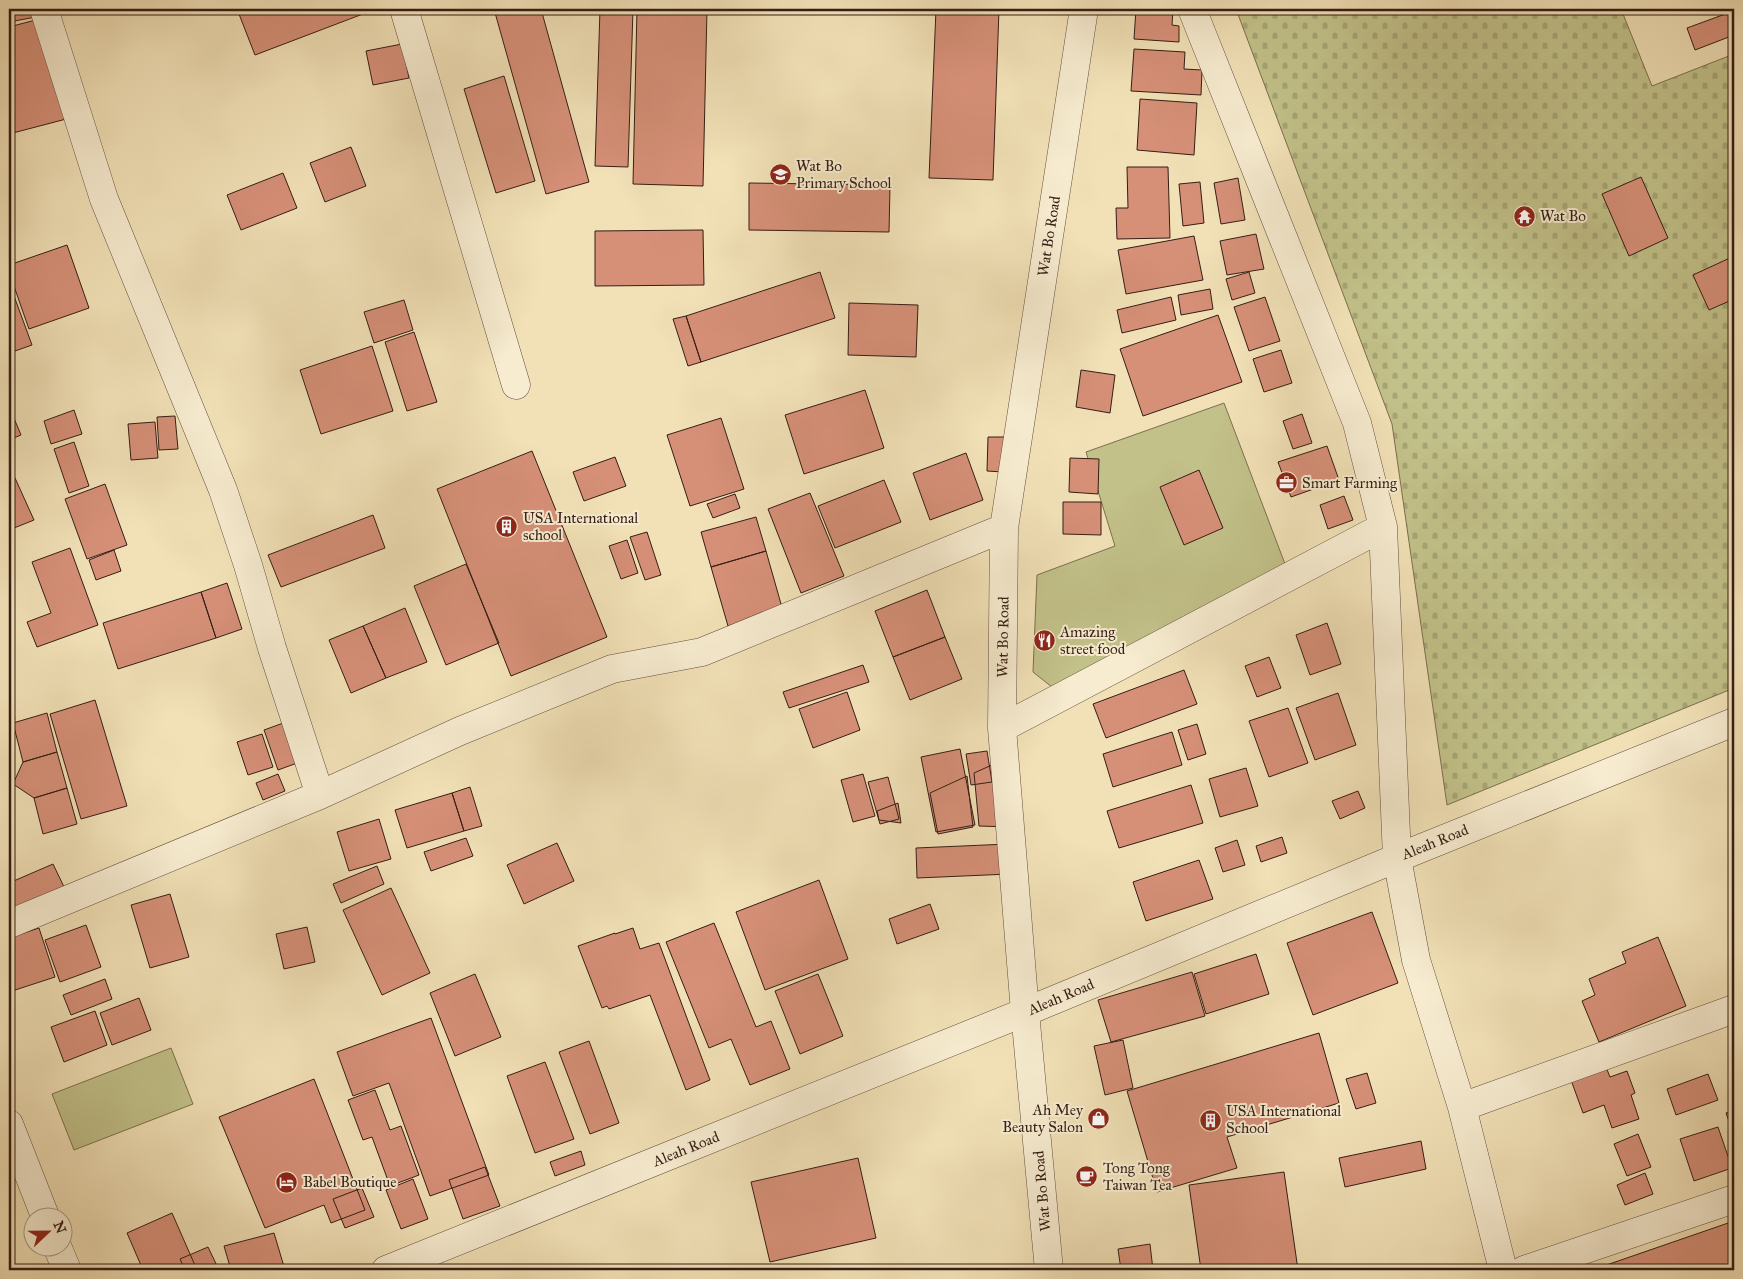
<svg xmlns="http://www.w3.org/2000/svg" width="1743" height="1279" viewBox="0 0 1743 1279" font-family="'IM FELL Great Primer',serif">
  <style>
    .green { fill: #c2c189; stroke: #7c6f4e }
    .cemetery { fill: url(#cemetery-stones); stroke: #7c6f4e }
    .building { fill: #d69078; stroke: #351d14 }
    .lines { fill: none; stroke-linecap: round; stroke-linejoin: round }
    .minor-casing { stroke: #644e3d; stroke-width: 29 }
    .minor { stroke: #f7ecd0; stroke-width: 28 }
    .labels { text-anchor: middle; stroke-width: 4; stroke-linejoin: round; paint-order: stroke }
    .poi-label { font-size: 15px; fill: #351d14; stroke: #f7ecd0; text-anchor: start }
    .street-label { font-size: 15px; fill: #351d14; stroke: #f7ecd0 }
  </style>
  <defs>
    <pattern id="cemetery-stones" width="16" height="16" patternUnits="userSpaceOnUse" patternTransform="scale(1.25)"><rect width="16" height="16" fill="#c2c189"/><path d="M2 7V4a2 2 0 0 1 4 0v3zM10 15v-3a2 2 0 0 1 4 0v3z" fill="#a7a575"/></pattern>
  </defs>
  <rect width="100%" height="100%" fill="#f2e1b7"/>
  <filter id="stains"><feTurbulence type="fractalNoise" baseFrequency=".004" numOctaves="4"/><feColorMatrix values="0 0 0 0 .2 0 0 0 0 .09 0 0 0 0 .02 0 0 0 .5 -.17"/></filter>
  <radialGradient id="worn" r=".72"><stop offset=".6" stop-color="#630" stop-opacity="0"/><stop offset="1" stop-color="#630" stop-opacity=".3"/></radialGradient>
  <path class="green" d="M1224 403 1285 564 1057 691 1033 672 1037 575 1115 546 1086 452Z
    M171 1048 193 1104 74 1150 52 1094Z"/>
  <path class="cemetery" d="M1236 9H1621L1652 86 1734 54V688L1447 805 1392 424Z"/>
  <path class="building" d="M9 9H35L36 17 9 22Z
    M237 9H376L255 55Z
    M494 9H541L589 182 546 194Z
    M600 9H633L628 167 595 166Z
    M637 9H707L703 186 633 184Z
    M936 9H999L993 180 929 178Z
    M1136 9H1173L1172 25 1179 26V42L1134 39Z
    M1728 13 1734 31V35L1695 50 1687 28Z
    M43 18 70 118 9 134V27Z
    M402 44 409 78 373 85 366 51Z
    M1134 49 1185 52 1184 69 1202 70 1201 95 1131 91Z
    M504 76 535 181 496 193 464 89Z
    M1140 99 1197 103 1194 155 1137 150Z
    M351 147 366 186 325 202 310 163Z
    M1127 167H1168L1170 238 1117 239 1116 208H1128Z
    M283 173 297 208 241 230 227 195Z
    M1641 177 1668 238 1629 256 1602 194Z
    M1238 178 1245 220 1221 224 1214 183Z
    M1200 182 1204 223 1183 226 1179 184Z
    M749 183 890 185 889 232 749 230Z
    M703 230 704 285 595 286V231Z
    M1256 234 1264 269 1227 275 1220 241Z
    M1194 236 1203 280 1126 294 1118 250Z
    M67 245 89 308 29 329 9 272V265Z
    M1732 257 1734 260V299L1709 310 1693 275Z
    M820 272 835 318 701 362 686 316Z
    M1249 272 1255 293 1232 300 1226 279Z
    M10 285 32 345 15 351 9 332V286Z
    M1210 289 1213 309 1181 315 1178 295Z
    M1171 297 1176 320 1122 333 1117 310Z
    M1265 297 1280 341 1249 351 1234 307Z
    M404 300 413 330 374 343 364 312Z
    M849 303 918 305 916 357 848 355Z
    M1218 315 1242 382 1143 416 1120 349Z
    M686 316 701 362 688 366 673 319Z
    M414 332 437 402 407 411 385 342Z
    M372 346 393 411 321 434 300 370Z
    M1281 350 1292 383 1264 392 1253 359Z
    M1081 370 1115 375 1110 413 1076 407Z
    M865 390 884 448 804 474 785 415Z
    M74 410 82 434 51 444 44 421Z
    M11 411 21 435 9 440V412Z
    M1302 414 1312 443 1293 449 1283 421Z
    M175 416 178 449 159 450 157 417Z
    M721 418 744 489 690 506 667 435Z
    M155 422 158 458 131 460 128 424Z
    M988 437H1004L1003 472 987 471Z
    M74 442 89 486 69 493 54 449Z
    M1327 446 1339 480 1291 497 1278 462Z
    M532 451 607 637 511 676 437 489Z
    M966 453 983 500 930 520 913 473Z
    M615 457 626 486 584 501 573 472Z
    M1070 458 1099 459 1098 494 1069 492Z
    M1199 470 1223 528 1184 545 1160 487Z
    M15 478 34 520 9 530V480Z
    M884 480 901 522 835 548 818 506Z
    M105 484 127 545 87 559 65 499Z
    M810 493 844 576 801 593 768 509Z
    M735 494 740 508 713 518 707 504Z
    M1344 496 1353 520 1328 529 1320 505Z
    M1063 502H1101V535L1063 534Z
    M373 515 385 548 281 587 268 555Z
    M756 517 766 551 711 567 701 532Z
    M647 532 661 575 645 580 630 537Z
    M627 540 638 573 621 579 609 546Z
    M70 548 98 625 37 647 27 622 51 613 32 562Z
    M114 550 121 571 96 580 89 560Z
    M766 551 783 611 728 626 711 567Z
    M466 564 499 643 446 665 414 586Z
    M227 583 242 629 216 638 201 592Z
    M927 590 945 637 893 657 875 611Z
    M201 592 216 638 118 669 103 623Z
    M405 608 427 662 386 678 363 626Z
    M1327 623 1341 664 1310 675 1296 635Z
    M363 626 386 678 351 693 329 640Z
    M945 637 962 679 910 700 893 657Z
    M1269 657 1281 688 1257 697 1245 666Z
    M863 665 869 682 789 708 783 692Z
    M1184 670 1197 704 1106 738 1093 704Z
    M847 692 860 730 813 748 799 709Z
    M1338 693 1356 745 1315 760 1296 708Z
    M9 700 15 719 9 721Z
    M95 700 127 806 81 819 50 714Z
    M1288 708 1308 763 1269 777 1249 721Z
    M47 713 57 752 23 762 13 723Z
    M286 722 300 762 278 770 264 730Z
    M1197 724 1206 754 1188 760 1178 730Z
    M1172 732 1182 765 1113 787 1103 754Z
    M262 734 273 767 248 775 237 742Z
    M960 749 975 825 936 832 921 757Z
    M987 751 992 782 971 785 966 754Z
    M57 752 67 788 34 798 13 784 23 762Z
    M1003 760 1009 827 979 826 974 773Z
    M1246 768 1258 806 1220 817 1209 779Z
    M278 774 285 791 263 800 256 783Z
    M863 774 875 816 853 822 841 780Z
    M967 776 973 827 938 834 930 793Z
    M888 777 899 819 880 824 868 782Z
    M1191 785 1203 823 1119 848 1107 811Z
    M470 787 482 826 464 831 452 793Z
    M67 788 77 824 43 834 34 798Z
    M1358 791 1365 808 1340 819 1332 801Z
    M452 793 464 831 407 848 395 810Z
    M898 803 901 823 879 820 877 811Z
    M379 819 391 859 349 871 337 832Z
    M1282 837 1287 853 1261 862 1256 846Z
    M466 838 473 856 431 871 424 852Z
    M1237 840 1245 865 1223 872 1215 848Z
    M557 843 574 881 524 904 507 865Z
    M1008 844 1010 874 917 878 916 848Z
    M1199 860 1213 899 1146 921 1133 882Z
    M53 864 65 889 14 912 9 900V883Z
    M377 866 384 884 341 903 333 884Z
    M819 880 848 959 765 990 736 912Z
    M391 888 430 973 382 995 343 910Z
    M170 894 189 957 150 968 131 905Z
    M930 904 939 929 897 944 889 919Z
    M1372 912 1398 983 1313 1015 1287 943Z
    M714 923 756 1027 771 1021 790 1069 750 1085 731 1039 709 1048 666 942Z
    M86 925 101 967 60 982 45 940Z
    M307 927 315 962 284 969 276 934Z
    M39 928 55 977 9 992V938Z
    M633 928 640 949 659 943 710 1080 686 1090 650 995 609 1009 607 1006 602 1008 578 946 615 933V934Z
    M1658 937 1686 1006 1599 1042 1582 1001 1595 995 1589 979 1626 963 1622 952Z
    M1256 954 1269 994 1206 1014 1194 974Z
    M1192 972 1205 1016 1111 1042 1098 1000Z
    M475 974 501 1037 455 1056 430 993Z
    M818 974 843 1036 800 1054 775 991Z
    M105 979 112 999 71 1015 63 995Z
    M139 998 151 1030 112 1045 100 1013Z
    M95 1011 107 1045 64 1062 51 1027Z
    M431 1018 489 1175 430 1196 389 1083 353 1096 337 1052Z
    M1319 1033 1339 1103 1227 1137 1237 1168 1157 1192 1127 1091Z
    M1123 1040 1133 1088 1105 1095 1094 1046Z
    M589 1041 619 1123 590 1134 559 1052Z
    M545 1062 574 1139 535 1153 507 1076Z
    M1606 1067 1610 1077 1627 1071 1635 1093 1631 1095 1639 1119 1612 1128 1604 1105 1583 1113 1571 1080Z
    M1367 1073 1376 1103 1356 1109 1346 1079Z
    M1708 1074 1718 1100 1676 1115 1667 1089Z
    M314 1079 365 1210 331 1223 324 1205 265 1228 219 1117Z
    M375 1090 390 1130 401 1126 419 1175 390 1186 372 1137 363 1140 348 1100Z
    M1734 1110V1135L1726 1113Z
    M1718 1127 1732 1168 1694 1181 1680 1139Z
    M1638 1134 1651 1167 1627 1176 1614 1144Z
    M1421 1141 1426 1169 1345 1187 1339 1158Z
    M581 1151 585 1165 555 1176 550 1162Z
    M858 1158 876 1238 770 1262 751 1182Z
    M485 1167 500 1206 463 1219 449 1180Z
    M1284 1172 1298 1270H1201L1189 1185Z
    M1645 1173 1653 1194 1625 1205 1617 1185Z
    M413 1179 428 1219 401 1229 386 1190Z
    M362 1188 374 1217 345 1228 333 1199Z
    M172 1213 197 1270H143L127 1233Z
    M1734 1221V1270H1592Z
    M274 1233 285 1270H231L224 1246Z
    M1150 1244 1153 1270H1121L1118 1249Z
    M208 1247 219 1270H185L180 1259Z"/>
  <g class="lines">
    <defs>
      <path id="minor" d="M44 9 104 199 223 490 248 565 272 648 320 795
        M404 9 516 385
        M1192 9 1357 423 1383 527 1397 858 1416 960 1462 1107 1503 1270
        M1002 728 1383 527
        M9 924 320 795 460 731 612 669 702 652 1004 528
        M1462 1107 1734 1009
        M9 1124 45 1216
        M57 1246 67 1270
        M386 1270 1025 1012 1397 858 1734 722
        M1049 1270 1025 1012 1002 728 1004 528 1084 9
        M1524 1270 1734 1199"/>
    </defs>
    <use href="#minor" class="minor-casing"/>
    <use href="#minor" class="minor"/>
  </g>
  <defs>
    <symbol id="school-disc" viewBox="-11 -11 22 22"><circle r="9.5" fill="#8f2418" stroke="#f7ecd0"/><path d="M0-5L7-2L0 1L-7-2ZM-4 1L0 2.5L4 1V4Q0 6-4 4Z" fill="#fff"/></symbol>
    <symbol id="temple-disc" viewBox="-11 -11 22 22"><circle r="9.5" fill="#8f2418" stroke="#f7ecd0"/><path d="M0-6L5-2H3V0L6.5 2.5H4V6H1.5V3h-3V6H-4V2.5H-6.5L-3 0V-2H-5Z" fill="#fff"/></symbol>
    <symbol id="office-disc" viewBox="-11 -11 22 22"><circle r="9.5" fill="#8f2418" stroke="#f7ecd0"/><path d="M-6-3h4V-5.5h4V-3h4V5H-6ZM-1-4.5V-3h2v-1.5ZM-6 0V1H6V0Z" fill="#fff"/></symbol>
    <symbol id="building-disc" viewBox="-11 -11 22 22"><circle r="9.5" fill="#8f2418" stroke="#f7ecd0"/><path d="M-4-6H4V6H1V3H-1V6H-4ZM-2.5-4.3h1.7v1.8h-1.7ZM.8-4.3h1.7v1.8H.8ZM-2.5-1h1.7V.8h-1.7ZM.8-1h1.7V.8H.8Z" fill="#fff"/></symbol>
    <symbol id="restaurant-disc" viewBox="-11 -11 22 22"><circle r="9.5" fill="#8f2418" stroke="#f7ecd0"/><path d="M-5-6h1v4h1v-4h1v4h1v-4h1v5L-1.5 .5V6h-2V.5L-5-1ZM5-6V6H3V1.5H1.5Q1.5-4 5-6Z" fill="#fff"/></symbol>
    <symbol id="shop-disc" viewBox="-11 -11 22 22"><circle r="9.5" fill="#8f2418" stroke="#f7ecd0"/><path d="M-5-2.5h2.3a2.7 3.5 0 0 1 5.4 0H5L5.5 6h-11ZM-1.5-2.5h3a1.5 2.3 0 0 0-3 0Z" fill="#fff"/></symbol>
    <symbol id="cafe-disc" viewBox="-11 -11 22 22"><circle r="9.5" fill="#8f2418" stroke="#f7ecd0"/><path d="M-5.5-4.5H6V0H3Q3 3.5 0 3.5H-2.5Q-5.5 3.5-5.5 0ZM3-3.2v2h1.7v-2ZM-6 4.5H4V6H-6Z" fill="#fff"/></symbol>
    <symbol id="hotel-disc" viewBox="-11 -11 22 22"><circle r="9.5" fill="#8f2418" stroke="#f7ecd0"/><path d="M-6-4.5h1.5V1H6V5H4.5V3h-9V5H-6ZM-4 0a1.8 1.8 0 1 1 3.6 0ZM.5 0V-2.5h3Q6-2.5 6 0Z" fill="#fff"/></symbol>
  </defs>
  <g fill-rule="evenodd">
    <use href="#school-disc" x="768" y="162" width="25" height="25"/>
    <use href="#temple-disc" x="1512" y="204" width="25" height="25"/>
    <use href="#office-disc" x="1274" y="470" width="25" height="25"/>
    <use href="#building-disc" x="494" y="514" width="25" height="25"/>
    <use href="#restaurant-disc" x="1032" y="628" width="25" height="25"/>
    <use href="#shop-disc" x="1086" y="1106" width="25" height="25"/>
    <use href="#building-disc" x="1198" y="1108" width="25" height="25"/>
    <use href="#cafe-disc" x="1074" y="1164" width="25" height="25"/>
    <use href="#hotel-disc" x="274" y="1170" width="25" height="25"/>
  </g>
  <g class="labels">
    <g class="poi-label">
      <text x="796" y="171">Wat Bo<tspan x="796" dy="17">Primary School</tspan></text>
      <text x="1540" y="221">Wat Bo</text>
      <text x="1302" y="488">Smart Farming</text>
      <text x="523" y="523">USA International<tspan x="523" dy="17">school</tspan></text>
      <text x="1060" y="637">Amazing<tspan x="1060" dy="17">street food</tspan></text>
      <text x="1083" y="1115" text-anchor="end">Ah Mey<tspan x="1083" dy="17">Beauty Salon</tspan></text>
      <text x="1226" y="1116">USA International<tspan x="1226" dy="17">School</tspan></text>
      <text x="1103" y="1173">Tong Tong<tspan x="1103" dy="17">Taiwan Tea</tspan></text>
      <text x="303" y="1187">Babel Boutique</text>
    </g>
    <g class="street-label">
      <text transform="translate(1049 236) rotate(-81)" y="5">Wat Bo Road</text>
      <text transform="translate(1003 637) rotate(-89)" y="5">Wat Bo Road</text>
      <text transform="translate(1435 842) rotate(-22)" y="5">Aleah Road</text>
      <text transform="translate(1061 997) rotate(-23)" y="5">Aleah Road</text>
      <text transform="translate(686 1149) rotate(-22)" y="5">Aleah Road</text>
      <text transform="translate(1042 1191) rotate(-95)" y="5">Wat Bo Road</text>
    </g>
  </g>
  <rect width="1743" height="1279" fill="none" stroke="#f2e1b7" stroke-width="30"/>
  <rect x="10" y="10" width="1723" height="1259" fill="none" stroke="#351d14" stroke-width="2.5"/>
  <rect x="15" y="15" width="1713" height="1249" fill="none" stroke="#351d14"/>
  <g transform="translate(48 1232) rotate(68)"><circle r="24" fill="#f7ecd0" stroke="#a99985"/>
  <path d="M0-4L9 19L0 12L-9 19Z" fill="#8f2418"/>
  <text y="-8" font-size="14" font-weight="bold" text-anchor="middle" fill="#351d14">N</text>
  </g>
  <rect width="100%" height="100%" filter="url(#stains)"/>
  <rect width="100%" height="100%" fill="url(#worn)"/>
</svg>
